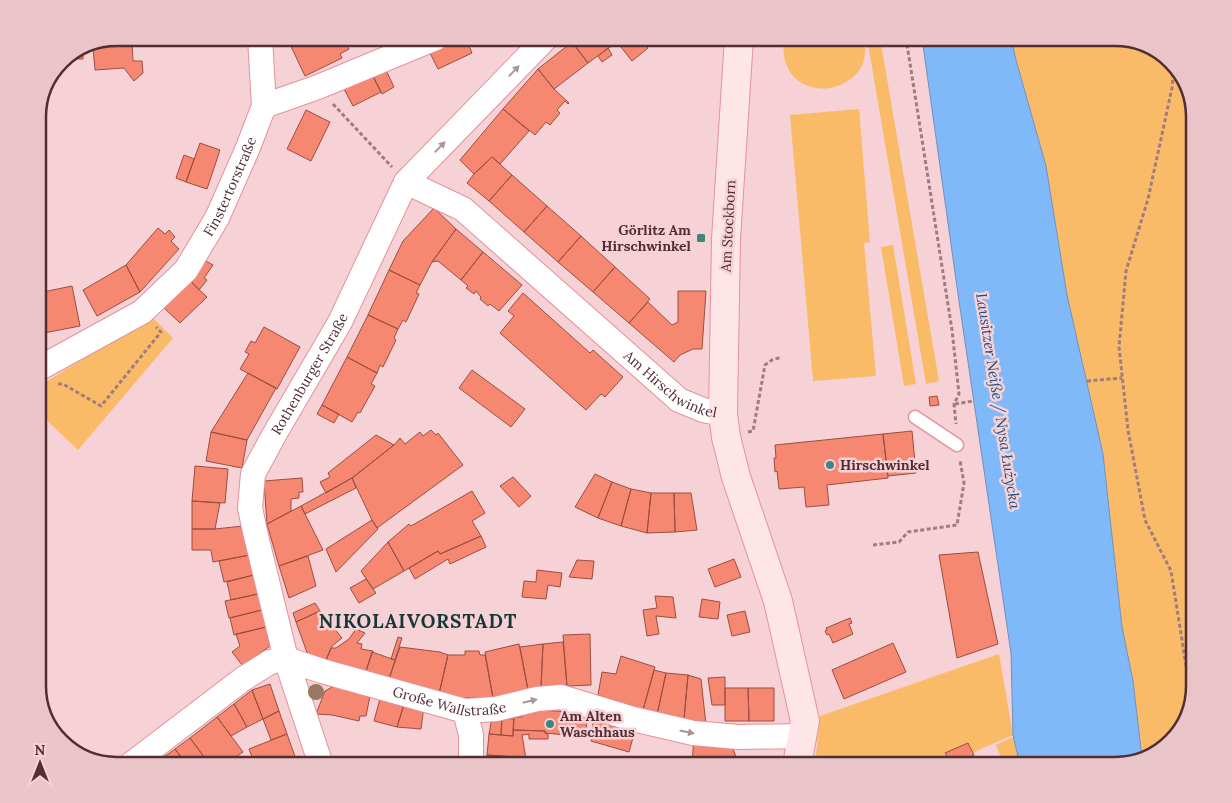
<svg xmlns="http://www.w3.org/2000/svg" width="1232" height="803" viewBox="0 0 1232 803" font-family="Lora,serif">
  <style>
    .green { fill: #fabb69 }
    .water { fill: #80b9fa; stroke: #728fbe }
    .building { fill: #f68872; stroke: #9a4e40 }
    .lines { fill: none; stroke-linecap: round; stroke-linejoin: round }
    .lane-casing { stroke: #e6919b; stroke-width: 15 }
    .street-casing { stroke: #e6919b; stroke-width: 26 }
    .secondary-casing { stroke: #e6919b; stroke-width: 30 }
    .path { stroke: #a07c80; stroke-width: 3; stroke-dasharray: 4 2.5; stroke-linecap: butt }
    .lane { stroke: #fff; stroke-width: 12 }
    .street { stroke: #fff; stroke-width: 24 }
    .secondary { stroke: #fee5e8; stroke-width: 28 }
    .tree { fill: #987963 }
    .oneway { fill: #a89699 }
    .poi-dot { fill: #3d8582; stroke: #f6d1d5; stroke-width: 2 }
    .labels { text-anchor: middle; stroke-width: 5; stroke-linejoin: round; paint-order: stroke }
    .street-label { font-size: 14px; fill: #522e33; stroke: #f6d1d5 }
    .poi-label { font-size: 14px; font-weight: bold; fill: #522e33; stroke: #f6d1d5; text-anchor: start }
    .water-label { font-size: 15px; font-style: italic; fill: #1c4e82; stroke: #f6d1d5 }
    .district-label { font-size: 19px; font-weight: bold; letter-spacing: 1px; fill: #153837; stroke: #f6d1d5 }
    .rim { fill: none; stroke: #522e33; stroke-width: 2.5 }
  </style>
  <rect width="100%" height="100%" fill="#f6d1d5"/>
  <path class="green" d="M784 38H863C881 96 775 114 784 38Z
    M867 38H880L939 381 926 384Z
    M1011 38H1115L1159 51 1184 78 1194 112V360L1192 367 1194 380V686L1181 730 1154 755 1142 758 1133 681 1122 627 1103 454 1067 295 1046 166 1016 60Z
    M859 109 870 242 864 243 876 376 813 381 790 115Z
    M893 245 916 384 904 386 881 247Z
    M151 316 173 338 78 450 38 412V387Z
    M999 654 1013 735 944 765H815L820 716Z
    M1013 737 1020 765H1004L996 745Z"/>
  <path class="water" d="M922 38H1011L1016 60 1046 166 1067 295 1103 454 1122 627 1133 681 1142 758 1115 765H1020L1013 735 1011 653 959 301Z"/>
  <path class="building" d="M115 38V41L132 40 133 61H142L143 73 134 81 124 68 95 70 93 47Z
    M287 38H317L318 41 327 38H343L349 49 340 54 342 58 305 76Z
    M444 38H489L469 46 472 53 438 69 428 49Z
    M578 38H613L617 42 588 63 572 42Z
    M622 38H638L648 48 632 61 617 42Z
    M678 38H692L689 43Z
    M572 42 588 63 554 89 538 69Z
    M608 48 612 55 602 62 598 56Z
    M83 52V59H65Z
    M383 64 394 87 382 94 372 74Z
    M538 69 554 89 569 103 568 104 565 101 557 110 560 113 550 125 546 122 535 135 503 109Z
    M371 73 381 92 353 106 343 87Z
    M503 109 529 131 500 164 492 157 474 174 460 160Z
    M306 110 330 122 311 161 287 149Z
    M200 143 220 150 207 189 186 182Z
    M184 155 194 159 186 182 176 178Z
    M492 157 512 175 489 201 467 183 474 174Z
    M512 175 547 206 524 232 489 201Z
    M547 206 581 236 558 262 524 232Z
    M434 208 456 229 432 262 420 285 389 270 403 241Z
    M158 228 165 234 169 230 175 237 171 241 179 249 140 292 126 265Z
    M456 229 483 252 461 280 438 261 432 262Z
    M581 236 615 267 593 292 558 262Z
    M483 252 522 285 499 311 490 304 488 306 480 299 481 297 476 291 474 294 466 288 468 286 461 280Z
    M204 260 213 265 204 278 207 280 199 290 189 279Z
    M126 265 140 292 97 316 83 290Z
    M615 267 650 299 629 323 593 292Z
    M389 270 420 285 416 293 419 294 406 322 403 320 398 329 368 315Z
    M191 282 207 297 180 323 164 308Z
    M72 286 80 326 44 333 38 293Z
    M678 291H706L702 349H693L680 355 674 362 629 323 648 302 672 325 678 322Z
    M523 293 590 353 593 350 623 377 605 397 601 394 586 410 500 333 514 316 508 311Z
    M368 315 398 329 394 338 396 340 383 367 380 365 377 373 347 357Z
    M264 327 300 347 277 389 240 369 249 354 245 352 251 341 255 343Z
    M347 357 377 373 371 384 375 386 360 413 358 412 352 422 322 405Z
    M472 370 525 409 511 427 459 388Z
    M248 373 276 388 247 440 211 432Z
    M937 396 939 405 930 406 929 397Z
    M322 405 339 414 334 423 317 414Z
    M431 430 436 435 438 433 463 465 377 528 372 520 352 478 394 445 400 438 405 444 420 432 423 436Z
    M912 431 916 473 888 476 883 434Z
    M211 432 247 440 242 468 206 461Z
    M883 434 888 478 827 485 829 505 806 507 804 487 779 489 777 471 775 472 774 458H776L775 445Z
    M376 435 394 445 352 478 326 493 320 482 330 477 328 473Z
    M195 466 228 469 225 503 192 501Z
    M595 474 612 482 598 518 575 507Z
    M513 477 531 496 519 507 500 486Z
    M302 478 303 492H299V498L291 499V511L267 524 264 481Z
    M352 478 356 488 305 514 301 506Z
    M612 482 631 489 621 526 598 518Z
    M631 489 651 493 647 533 621 526Z
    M472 491 485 513 472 521 481 536 440 554 438 551 404 571 388 542 409 524 411 526Z
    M651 493H674L675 532 647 533Z
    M674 493H691L697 530 675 532Z
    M192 501 220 503 215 529H192Z
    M301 506 323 550 279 566 267 524Z
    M372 520 378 529 336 572 326 549Z
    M243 526 250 555 213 562 211 550H192V529H215Z
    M481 536 486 547 450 564 448 559 415 579 409 568 438 551 440 554Z
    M388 542 404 571 373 589 361 571Z
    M978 552 998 644 957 658 939 555Z
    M250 555 254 575 224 582 219 561Z
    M308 556 316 586 289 598 279 566Z
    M734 559 741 577 715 587 708 569Z
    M577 560 594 561 592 579 569 577Z
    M537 570 562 573 560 587 548 585 546 599 522 597 524 581 536 582Z
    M254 575 258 594 231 600 227 582Z
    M366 579 376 593 359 603 350 588Z
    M258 594 262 610 229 618 225 601Z
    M655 596 673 597 676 618 656 616 659 634 647 636 643 610 657 608Z
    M702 599 720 602 718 619 699 617Z
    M315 603 320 611 296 622 293 613Z
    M262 610 266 627 234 635 230 618Z
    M320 611 342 638 332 646 324 665 309 658 296 622Z
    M745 611 750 632 732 636 727 615Z
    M850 618 852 623 849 624 853 634 833 643 829 634 827 635 825 631 827 630 826 628Z
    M266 627 270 646 243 666 232 652 240 646 236 634Z
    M356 629 365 633 357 643 362 644 361 649 373 651 365 674 324 665 331 648H336L349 639Z
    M590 634 591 685 567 686 563 635Z
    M398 637 402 638 395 660 391 659Z
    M563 642 567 686 541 687 543 644Z
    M893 643 906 672 844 699 832 670Z
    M519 644 528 690 493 698 485 652Z
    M543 644 541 687 528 690 520 647Z
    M400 647 440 652 448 655 438 698 388 682Z
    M465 651H479L480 655H485L493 698H438L448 655H465Z
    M372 652 395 660 388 682 365 674Z
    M621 656 655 667 643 710 598 695 602 672 616 674Z
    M654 670 666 673 657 715 643 710Z
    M666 673 688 675 684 719 657 715Z
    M688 675 701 679 706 725 684 719Z
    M725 677V705H712L708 678Z
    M270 684 279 711 263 719 252 690Z
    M336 685 370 696 366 716H360L359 721 332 715 316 714 325 691Z
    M725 688H748L749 721H725Z
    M748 688H774V721H749Z
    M252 690 263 719 247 727 234 704Z
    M381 695 405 701 397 727 374 721Z
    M405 701 424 706 421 729 397 727Z
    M234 704 247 727 231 736 217 717Z
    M523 709 587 713 586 737 545 733V731L513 730 514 717H522Z
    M279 711 287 734 271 740 263 719Z
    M594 714 636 727 629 752 591 741Z
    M217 717 243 752 224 765H210L190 738Z
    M492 718H502L501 735 489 734Z
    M502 718 514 719 513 736 501 735Z
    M513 730 545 731V733L548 734V739H529V734L522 735 527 765H516V757L487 755 489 734 513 736Z
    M287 734 298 765H272L268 756 254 762 249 749Z
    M694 736 730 741 736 757 712 765H692Z
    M190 738 210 765H187L175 749Z
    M968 743 974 755 950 765H932L931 763 947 756 945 753Z
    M175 749 187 765H164L161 759Z
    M487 755 516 757V765H486Z
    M736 757 739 765H712Z"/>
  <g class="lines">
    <defs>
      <path id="lane" d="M915 417 957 445"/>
      <g id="street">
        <path d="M264 106 318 87 436 38"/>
        <path id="s1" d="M406 182 463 209 679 400 703 410 723 414"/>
        <path id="s2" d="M38 369 142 312 186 270 217 218 247 150 264 106 260 38"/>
        <path d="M465 711 471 735V765"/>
        <path id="s3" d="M130 765 243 679 270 662 286 659 322 671 465 711 496 709 537 699 561 697 633 719 693 733 738 737 803 736"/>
        <path id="s4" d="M321 765 286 659 256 536 250 508 253 474 274 435 340 322 406 182 546 38"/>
      </g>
      <path id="secondary" d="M739 38 726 239 723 414 726 437 736 477 778 601 805 721 797 765"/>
    </defs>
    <use href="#lane" class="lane-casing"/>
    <use href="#street" class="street-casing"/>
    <use href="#secondary" class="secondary-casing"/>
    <path class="path" d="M906 38 952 330 959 394 954 404 956 424
      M1174 67 1172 88 1148 199 1126 271 1119 347 1128 430 1145 520 1171 571 1191 697
      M333 104 392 167
      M1087 381 1122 378
      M58 384H63L101 406 161 332 156 327
      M955 404 973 401
      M748 432 753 431 765 365 772 360 782 357
      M873 545 899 542 908 532 957 525 964 483 960 460"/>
    <use href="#lane" class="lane"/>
    <use href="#street" class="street"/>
    <use href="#secondary" class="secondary"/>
  </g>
  <circle class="tree" cx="316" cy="692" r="8"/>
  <defs><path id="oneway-solid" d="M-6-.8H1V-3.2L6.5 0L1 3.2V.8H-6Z" transform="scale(1.25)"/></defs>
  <g class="oneway">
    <use href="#oneway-solid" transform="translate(514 71) rotate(-46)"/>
    <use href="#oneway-solid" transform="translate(440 147) rotate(-46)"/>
    <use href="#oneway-solid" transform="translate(530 701) rotate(-13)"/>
    <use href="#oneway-solid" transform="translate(687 732) rotate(12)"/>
  </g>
  <g class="poi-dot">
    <rect x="696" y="233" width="10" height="10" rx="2.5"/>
    <circle cx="830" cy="465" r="5"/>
    <circle cx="550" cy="724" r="5"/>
  </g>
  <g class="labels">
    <g class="street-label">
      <text dy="5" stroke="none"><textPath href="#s2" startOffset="274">Finstertorstraße</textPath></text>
      <text transform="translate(728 226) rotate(-87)" y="5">Am Stockborn</text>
      <text dy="5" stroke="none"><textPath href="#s4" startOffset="416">Rothenburger Straße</textPath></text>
      <text dy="5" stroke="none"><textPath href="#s1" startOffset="336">Am Hirschwinkel</textPath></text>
      <text dy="5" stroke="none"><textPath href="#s3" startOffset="360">Große Wallstraße</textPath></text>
    </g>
    <g class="poi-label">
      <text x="691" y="235" text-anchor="end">Görlitz Am<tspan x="691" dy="16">Hirschwinkel</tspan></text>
      <text x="840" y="470">Hirschwinkel</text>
      <text x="560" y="721">Am Alten<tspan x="560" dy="16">Waschhaus</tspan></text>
    </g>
    <g class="water-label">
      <text transform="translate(998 401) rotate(81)" y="5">Lausitzer Neiße / Nysa Łużycka</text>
    </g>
    <g class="district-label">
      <text x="418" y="628">NIKOLAIVORSTADT</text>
    </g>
  </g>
  <path d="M0 0H1232V803H0ZM117 46H1115A71 71 0 0 1 1186 117V686A71 71 0 0 1 1115 757H117A71 71 0 0 1 46 686V117A71 71 0 0 1 117 46Z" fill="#e9c4c8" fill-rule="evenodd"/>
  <path class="rim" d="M117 46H1115A71 71 0 0 1 1186 117V686A71 71 0 0 1 1115 757H117A71 71 0 0 1 46 686V117A71 71 0 0 1 117 46Z"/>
  <g transform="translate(40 763)" stroke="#f6d1d5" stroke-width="4" paint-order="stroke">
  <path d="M0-4L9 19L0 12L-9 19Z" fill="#522e33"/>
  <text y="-8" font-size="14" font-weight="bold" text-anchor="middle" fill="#522e33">N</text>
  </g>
</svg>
